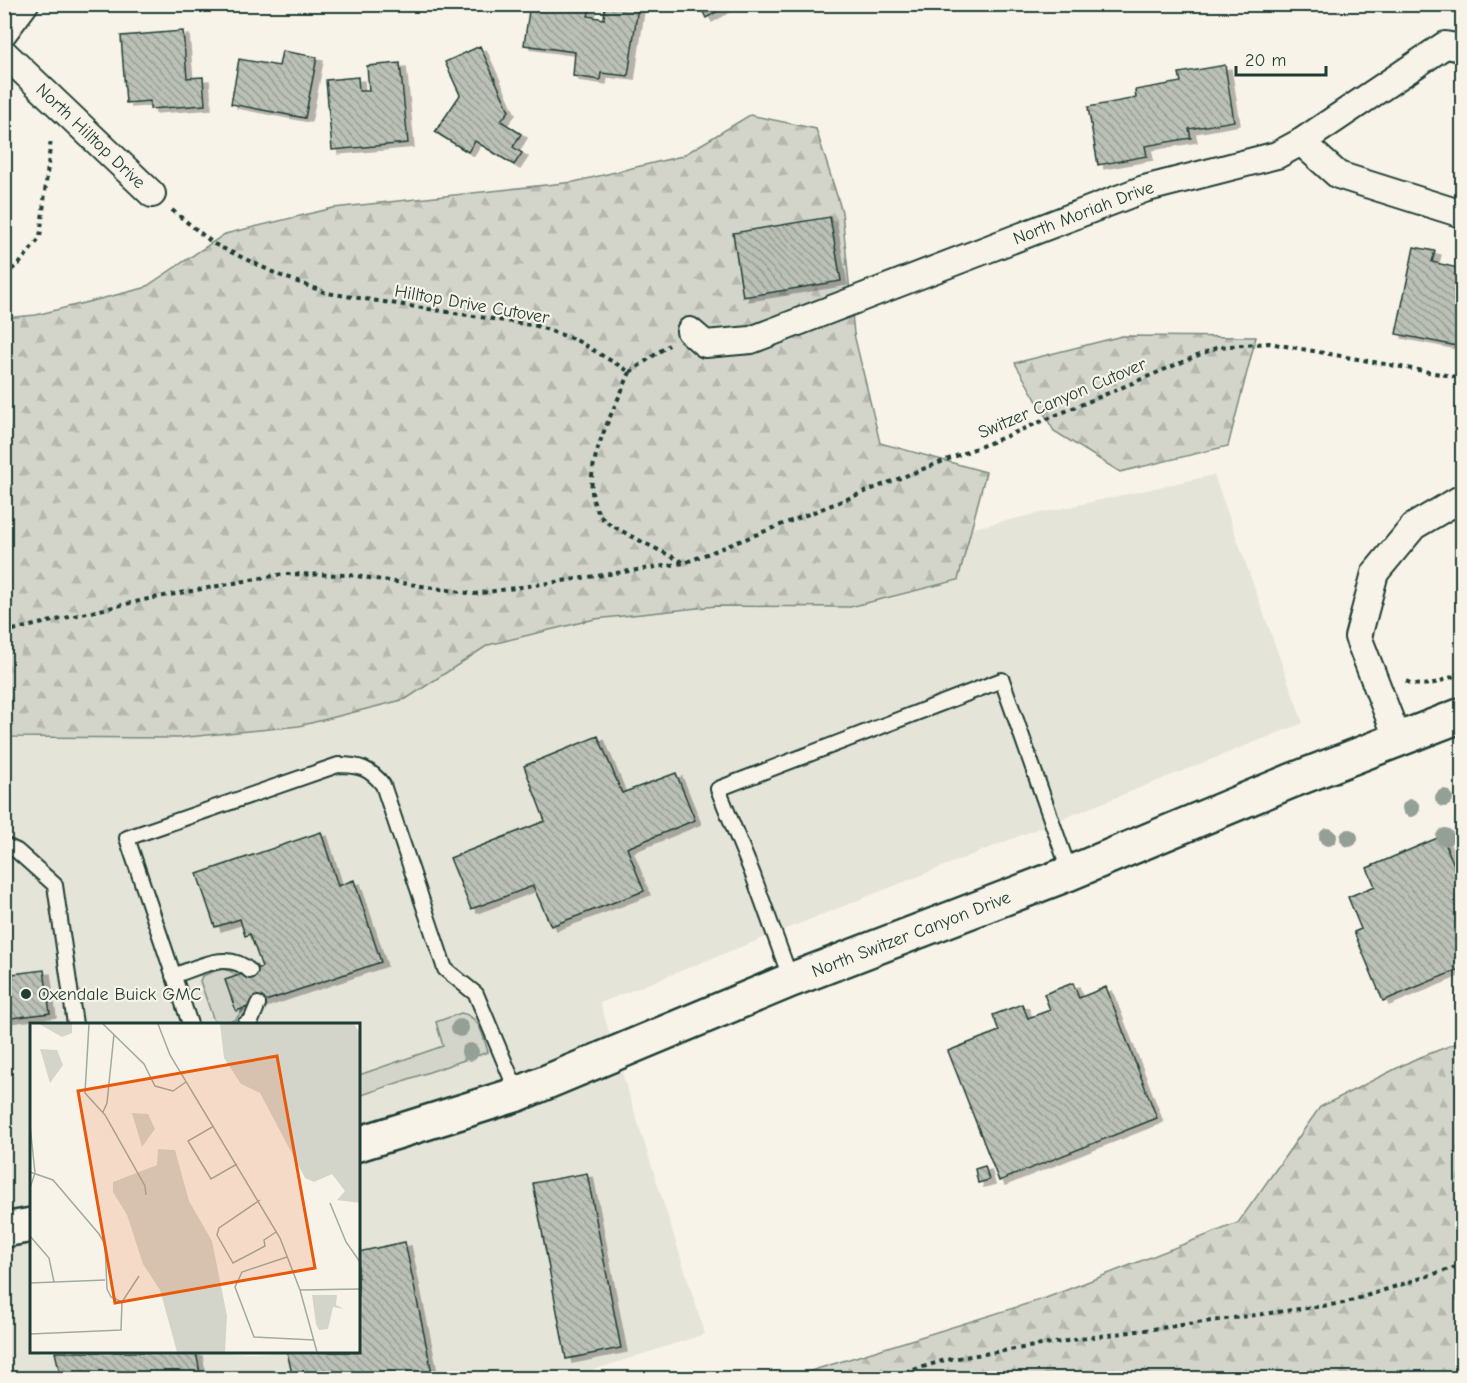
<svg xmlns="http://www.w3.org/2000/svg" width="1467" height="1383" viewBox="0 0 1467 1383" font-family="'Comic Neue',sans-serif">
  <style>
    .built { fill: #e5e4d9; fill-rule: evenodd }
    .grass { fill: #d3d5ca; stroke: #79897f; stroke-width: 1.5 }
    .forest { fill: url(#forest-firs); stroke: #79897f; stroke-width: 1.5 }
    .building { fill: url(#building-back-hatch); stroke: #1f3d34; stroke-width: 1.5; filter: url(#shadow) }
    .lines { fill: none; stroke-linecap: round; stroke-linejoin: round }
    .lane-casing { stroke: #1f3d34; stroke-width: 18 }
    .street-casing { stroke: #1f3d34; stroke-width: 30 }
    .secondary-casing { stroke: #1f3d34; stroke-width: 38 }
    .path { stroke: #1f3d34; stroke-width: 4; stroke-dasharray: 4.5 4.5; stroke-linecap: butt }
    .lane { stroke: #f7f3e8; stroke-width: 14 }
    .street { stroke: #f7f3e8; stroke-width: 26 }
    .secondary { stroke: #f7f3e8; stroke-width: 33 }
    .tree { fill: #949f96 }
    .poi-dot { fill: #1f3d34; stroke: #f7f3e8; stroke-width: 2 }
    .labels { text-anchor: middle; stroke-width: 4.5; stroke-linejoin: round; paint-order: stroke }
    .street-label { font-size: 18px; fill: #1f3d34; stroke: #f7f3e8 }
    .poi-label { font-size: 18px; fill: #1f3d34; stroke: #f7f3e8; text-anchor: start }
    .inset-road { fill: none; stroke: #a1aaa0; stroke-width: 1.5 }
    .view { fill: #e8590c; fill-opacity: 0.15; stroke: #e8590c; stroke-width: 3 }
    .inset-edge { fill: none; stroke: #1f3d34; stroke-width: 3 }
  </style>
  <defs>
    <pattern id="forest-firs" width="22" height="20" patternUnits="userSpaceOnUse" patternTransform="scale(1.5)"><rect width="22" height="20" fill="#d3d5ca"/><path d="M5 1l3.5 6h-7zM16 11l3.5 6h-7z" fill="#b5b8ae"/></pattern>
    <pattern id="building-back-hatch" width="6" height="6" patternUnits="userSpaceOnUse" patternTransform="scale(1.5)"><rect width="6" height="6" fill="#bbc1b6"/><path d="M-1 5l2 2M0 0l6 6M5-1l2 2" fill="none" stroke="#979e95"/></pattern>
    <filter id="shadow"><feDropShadow dx="6" dy="4" stdDeviation="0" flood-color="#0004"/></filter>
  </defs>
  <rect width="100%" height="100%" fill="#f7f3e8"/>
  <filter id="ink" filterUnits="userSpaceOnUse"><feTurbulence type="fractalNoise" baseFrequency=".0167" numOctaves="2"/><feDisplacementMap in="SourceGraphic" scale="12" xChannelSelector="R" yChannelSelector="G"/><feConvolveMatrix kernelMatrix="1 2 1 2 8 2 1 2 1" color-interpolation-filters="sRGB"/></filter>
  <g filter="url(#ink)">
    <path class="built" d="M1214 475 1303 723 600 1003 705 1334 568 1378H5L4 731 123 715ZM32 1024H358V1352H32Z"/>
    <path class="grass" d="M221 969C242 971 242 987 247 1005L235 1020 215 1024 200 981 202 976Z
      M461 1013C480 1016 483 1036 488 1052L359 1096V1075L443 1046 436 1022Z"/>
    <path class="forest" d="M750 115 816 129 842 212 854 334 880 443 986 472 958 580 850 607 716 606 595 619 488 645 406 699 299 726 178 738 5 737V318L36 315 144 288 225 234 333 208 574 182 682 156Z
      M1122 336 1256 337 1228 446 1120 472 1054 431 1015 363Z
      M1462 1041V1378H788L1046 1298 1238 1223 1320 1107 1413 1060Z"/>
    <path class="building" d="M530 4 590 9 588 16 604 19 605 4 638 7 628 76 601 73 600 80 573 76 575 52 524 45Z
      M699 4H730L706 18Z
      M183 31 187 78 203 77 205 105 150 109V101L126 103 121 36Z
      M480 46 509 111 501 121 521 134 513 147 522 153 514 165 475 141 468 152 435 132 460 95 445 62Z
      M282 51 317 57 305 118 231 104 239 59 279 66Z
      M400 63 408 143 332 150 326 80 358 77 359 91H369L367 66Z
      M1225 65 1234 121 1189 129 1191 138 1145 146 1147 156 1098 165 1088 107 1136 98 1135 90 1181 82 1179 73Z
      M830 217 841 281 743 297 733 233Z
      M1414 247 1435 251 1432 262 1462 269V347L1396 334Z
      M598 736 622 793 676 773 695 820 627 848 644 891 551 926 533 886 471 909 450 858 545 821 524 766Z
      M321 832 338 886 354 880 381 962 236 1011 225 980 262 967 250 934 245 936 240 919 215 927 197 874Z
      M1442 836 1454 865 1462 861V968L1383 1001 1354 932 1361 929 1348 897 1375 886 1367 868Z
      M44 970 50 1013 4 1019V975Z
      M1073 983 1079 998 1106 987 1157 1118 999 1181 948 1051 999 1031 993 1015 1022 1004 1028 1018 1050 1010 1044 994Z
      M985 1166 989 1180 978 1183 975 1169Z
      M587 1173 621 1348 566 1359 533 1183Z
      M405 1242 433 1378H293L287 1352H358V1252Z
      M55 1352H196L201 1378H61Z"/>
    <g class="lines">
      <defs>
        <path id="lane" d="M4 845 17 851 55 885 75 1024
          M173 976C199 967 228 950 250 971
          M791 980 753 875 718 789 1002 680 1070 873
          M190 1024 127 838 338 765C359 765 370 768 383 785L445 969 476 994 518 1094
          M245 1024 251 1021 258 1004"/>
        <g id="street">
          <path d="M4 32 25 4"/>
          <path id="s1" d="M4 53 152 194"/>
          <path d="M1301 142 1338 175 1462 214"/>
          <path id="s2" d="M690 331 705 344 751 340 1144 189 1277 155 1301 142 1445 45 1462 48"/>
          <path d="M1398 740 1358 637 1375 573 1414 526 1462 498"/>
        </g>
        <g id="secondary">
          <path id="s3" d="M358 1144 518 1094 791 980 1070 873 1291 781 1462 715"/>
          <path d="M4 1230 32 1225"/>
        </g>
      </defs>
      <use href="#lane" class="lane-casing"/>
      <use href="#street" class="street-casing"/>
      <use href="#secondary" class="secondary-casing"/>
      <path class="path" d="M172 210 214 244 279 275 327 293 537 326 576 340 630 372
        M4 275 19 264 40 238 51 138
        M630 372C615 410 571 481 603 519 610 527 669 555 683 562
        M630 372 669 345
        M4 632 148 599 283 574 350 575 474 594 684 563 1002 438 1218 347 1269 343 1462 378
        M1406 681C1424 691 1445 679 1462 673
        M888 1378 945 1360 1086 1338 1344 1303 1462 1265"/>
      <use href="#lane" class="lane"/>
      <use href="#street" class="street"/>
      <use href="#secondary" class="secondary"/>
    </g>
    <g class="tree">
      <circle cx="1444" cy="798" r="9"/>
      <circle cx="1411" cy="808" r="9"/>
      <circle cx="1328" cy="837" r="9"/>
      <circle cx="1445" cy="837" r="9"/>
      <circle cx="1349" cy="838" r="9"/>
      <circle cx="460" cy="1028" r="9"/>
      <circle cx="470" cy="1052" r="9"/>
    </g>
  </g>
  <circle class="poi-dot" cx="26" cy="994" r="6"/>
  <g class="labels">
    <g class="street-label">
      <text dy="6" stroke="none"><textPath href="#s1" startOffset="120">North Hilltop Drive</textPath></text>
      <text dy="6" stroke="none"><textPath href="#s2" startOffset="422">North Moriah Drive</textPath></text>
      <text transform="translate(472 304) rotate(10)" y="6">Hilltop Drive Cutover</text>
      <text transform="translate(1062 398) rotate(-23)" y="6">Switzer Canyon Cutover</text>
      <text dy="6" stroke="none"><textPath href="#s3" startOffset="592">North Switzer Canyon Drive</textPath></text>
    </g>
    <g class="poi-label">
      <text x="38" y="1000">Oxendale Buick GMC</text>
    </g>
  </g>
  <g transform="translate(30 1023)">
    <rect width="330" height="330" fill="#f7f3e8"/>
    <path d="M282 272H307L306 282 314 286 303 284 298 306 289 307 286 301Z" fill="#d3d5ca"/>
    <path d="M9 1H42V10L32 14ZM190 1H324L330 10V180L307 177 315 168 302 151 284 159 275 155 230 70 211 61 194 35ZM10 26 27 27 33 42 20 60ZM102 90 118 91 125 106 112 124ZM128 126 145 127 159 178 182 218 197 293 195 329H147L130 267 113 241 97 192 83 169V159L127 142Z" fill="#d3d5ca"/>
    <path class="inset-road" d="M59 1 55 70 75 92 115 163 116 172M73 1 114 41 125 63 143 68 156 59M128 1 140 32 250 215 270 267 287 329M73 89 77 80 84 11M0 102 5 150 0 165M184 103 158 118 181 156 207 141M0 149 23 157 69 211 75 221 77 266 81 274 92 279M230 177 189 205 187 212 203 240 235 223 234 217 246 209M300 180 316 219 330 239M0 213 19 235 24 259M257 234 212 249 205 264 224 314 284 317M0 260 75 257M270 267 330 266M0 311 91 307 92 279 109 253"/>
    <path class="view" d="M247 33 285 245 85 280 48 68Z"/>
    <rect width="330" height="330" class="inset-edge"/>
  </g>
  <rect width="1467" height="1383" fill="none" stroke="#f7f3e8" stroke-width="24"/>
  <rect x="12" y="12" width="1443" height="1359" fill="none" stroke="#1f3d34" stroke-width="2" filter="url(#ink)"/>
  <path d="M1236 66v9h90v-9" fill="none" stroke="#1f3d34" stroke-width="3"/>
  <text x="1245" y="66" font-size="18" fill="#1f3d34" stroke="#f7f3e8" stroke-width="4.5" paint-order="stroke">20 m</text>
</svg>
